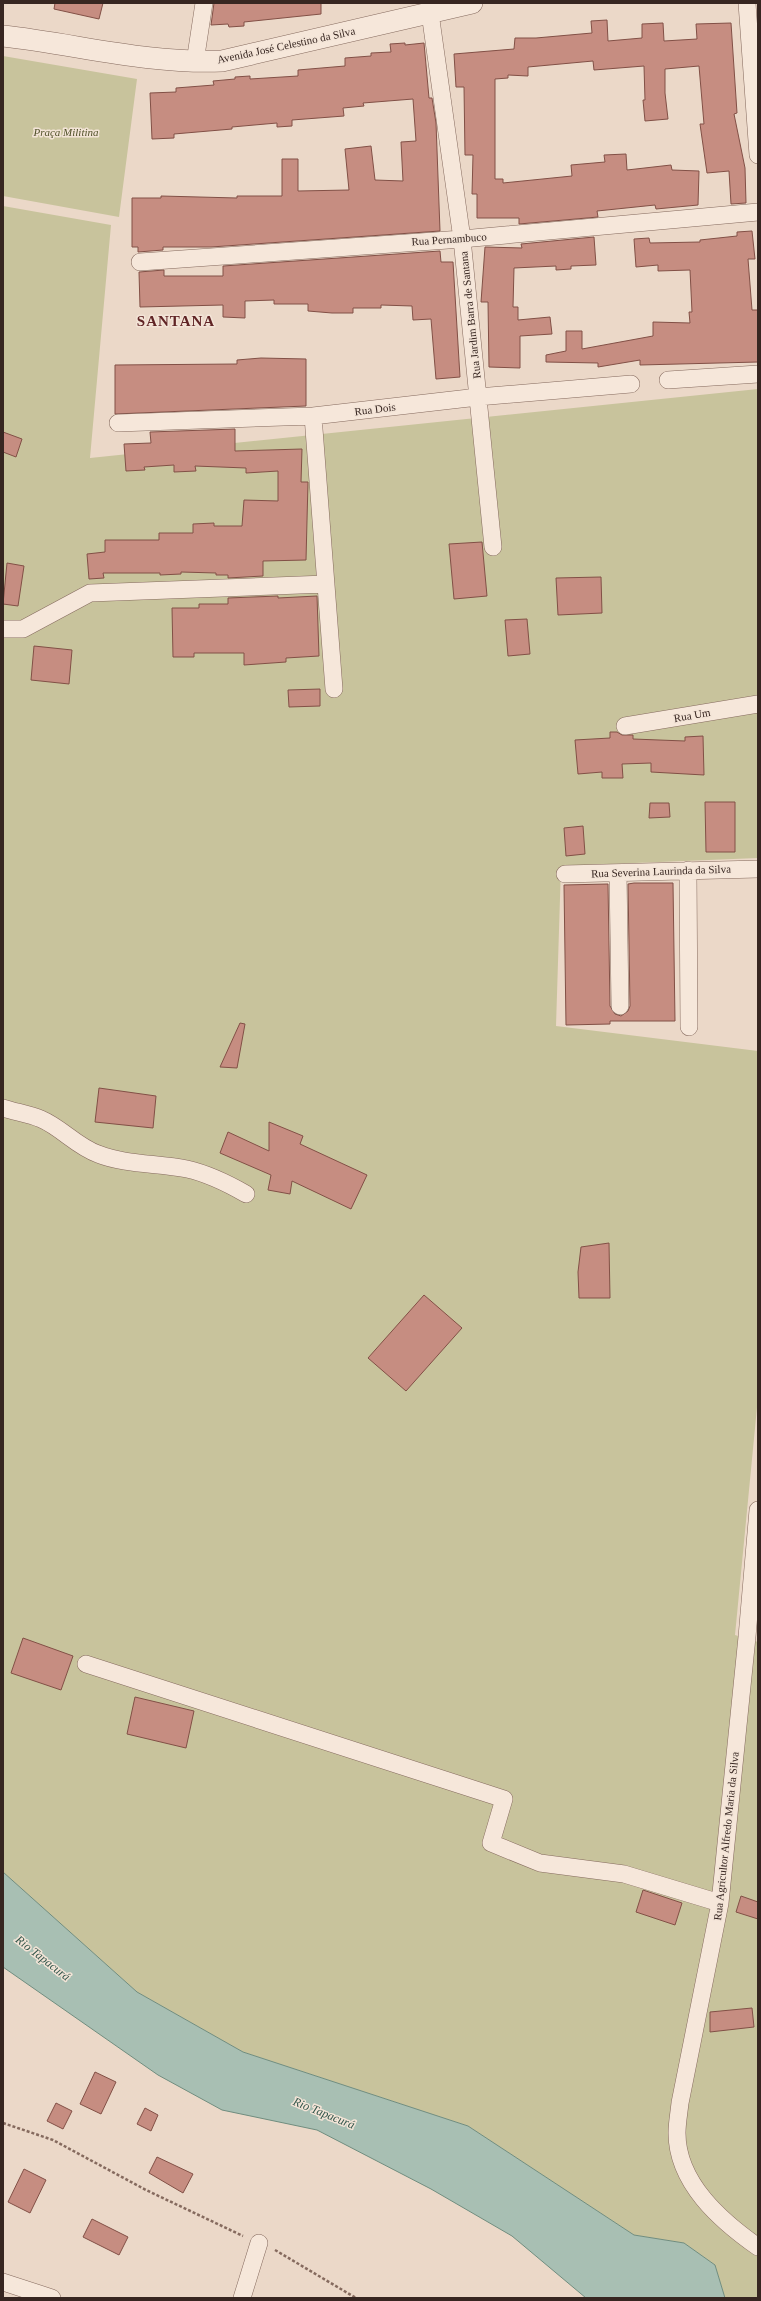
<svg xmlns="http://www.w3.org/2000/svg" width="761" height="2301" viewBox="0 0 761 2301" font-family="Georgia,serif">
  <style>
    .green { fill: #c8c39c }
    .water { fill: #a8bfb3; stroke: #708d7f }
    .building { fill: #c68d81; stroke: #825046 }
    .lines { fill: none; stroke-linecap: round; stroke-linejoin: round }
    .minor-casing { stroke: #856a5e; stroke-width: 18 }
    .tertiary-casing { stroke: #856a5e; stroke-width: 22 }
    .path { stroke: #856a5e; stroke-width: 2.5; stroke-dasharray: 3 2; stroke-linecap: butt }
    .minor { stroke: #f6e7da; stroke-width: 17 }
    .tertiary { stroke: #f6e7da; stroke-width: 21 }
    .labels { text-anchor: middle; stroke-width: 3; stroke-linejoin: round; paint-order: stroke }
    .street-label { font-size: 11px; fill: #372621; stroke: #f3e4d7 }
    .park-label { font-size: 11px; font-style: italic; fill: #515129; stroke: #f3e4d7 }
    .water-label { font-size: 12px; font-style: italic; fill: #31554a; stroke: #f3e4d7 }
    .district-label { font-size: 15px; font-weight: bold; letter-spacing: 1px; fill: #602425; stroke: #f3e4d7 }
  </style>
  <rect width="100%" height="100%" fill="#ebd8c8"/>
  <path class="green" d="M3 56 137 79 119 217 3 196Z
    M3 206 111 225 90 458 758 389V858L561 866 556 1026 758 1051V1397L735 1635 758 1642V2298H725L715 2265 684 2243 634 2235 468 2126 243 2052 137 1992 3 1872Z"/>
  <path class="water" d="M3 1872 137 1992 243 2052 468 2126 634 2235 684 2243 715 2265 725 2298H586L512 2236 431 2189 317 2130 222 2110 158 2075 3 1967Z"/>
  <path class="building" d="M55 3H103L99 19 54 9Z
    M214 3H321V14L244 22V26L229 27 228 24 211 25Z
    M607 20 608 41 642 38V24L663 23 664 41 697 39 696 24 731 23 737 113 734 114 745 168 746 203 731 204 729 171 707 173 700 124H704L699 66 665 69V93L668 119 645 121 643 100H645L644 66 594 70 593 61 528 67V76L508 75V78L495 79V179H503V183L572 176 571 165 605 162 604 155 626 154 627 170 671 165 672 170 699 171 698 205 656 209 655 205 597 211 598 217 519 224V218H477V194H472L473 155H465L464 87H456L454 54 514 49 515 38H536L592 33 591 21Z
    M405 43V45L424 43 429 98H432L436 123 440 231 211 247H163V250L138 252V247H132V198H161V196L237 198V196H282V159H298V191L349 190 345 149 371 146 375 180 403 181 401 142 416 141 413 99 363 103 364 106 343 108 344 116 292 120V126L277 127V123L232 127V129L174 134V138L152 139 150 93 176 92V88L214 85 213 81 235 79V77L250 76V79L298 76V70L345 66V58L371 56V53L391 52 390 44Z
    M752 231 755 259H748L752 310H758V362L640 365V360L598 367V363L546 362V355L566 351V331H582V349L653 336V322L690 323 689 312H692L690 270 658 271V265L636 267 634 239 649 238 650 243 700 242V240L737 236V232Z
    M594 237 596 265 571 266V269L556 270V266L514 268 513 307H518V320L550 317 552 334 520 336V368L489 367 488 302H481L485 247 522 248 521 244Z
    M440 251 441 262H453L460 377 436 379 431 319 413 320 412 306 381 305V308H353V313H332L308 311V304H274V300L245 301V318L223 317V305L140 307 139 272 164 270V276H223V266Z
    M261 358 306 359V406L115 414V365L237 364V360Z
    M235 429V451L302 449 301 482H308L306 560 263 561V576L228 578V575H216V573L181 572V574L160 575V573H103L104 578 89 579 87 554 105 552V540H159V533H193V524L214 523V526H242L244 500 278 501V471L246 473V468L195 466 196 471 174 472V465L144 467 145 470 126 471 124 444 151 443 150 432Z
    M3 432 22 439 16 457 3 452Z
    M482 542 487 596 454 599 449 544Z
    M7 563 24 566 18 606 3 604Z
    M601 577 602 613 558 615 556 578Z
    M278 596V598L317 596 319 656 286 658V662L244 665V653H194V657H173L172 608H199V604H228V598Z
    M527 619 530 654 508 656 505 620Z
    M34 646 72 650 69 684 31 680Z
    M320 689V706L289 707 288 690Z
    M610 732H617L622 735H633V739L685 741V737L703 736 704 775 651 772V763L622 764 623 778H602V772L578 774 575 740 610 738Z
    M705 802H735V852H706Z
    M650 803H669L670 817 649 818Z
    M583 826 585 854 566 856 564 828Z
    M634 883H673L675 1021H610V1024L566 1025 564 885 608 884 610 1006 615 1014 621 1016 628 1011 630 1006 628 884Z
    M240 1023 245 1024 237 1068 220 1067Z
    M99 1088 156 1096 153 1128 95 1122Z
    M269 1122 303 1136 300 1144 367 1175 351 1209 292 1181 290 1194 268 1190 271 1175 220 1153 228 1132 269 1151Z
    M609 1243 610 1298H579L578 1272 581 1247Z
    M424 1295 462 1328 406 1391 368 1358Z
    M23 1638 73 1656 61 1690 11 1673Z
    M135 1697 194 1711 186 1748 127 1734Z
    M643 1890 682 1903 675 1925 636 1912Z
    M741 1896 758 1902V1919L736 1912Z
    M752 2008 754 2027 710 2032V2012Z
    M95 2072 116 2082 101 2114 80 2104Z
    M56 2103 72 2111 63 2129 47 2121Z
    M145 2108 158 2115 151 2131 137 2124Z
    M157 2157 193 2174 183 2193 149 2173Z
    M24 2169 46 2180 30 2213 8 2202Z
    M92 2219 128 2237 119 2255 83 2237Z"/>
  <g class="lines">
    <defs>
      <path id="minor" d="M747 3 758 155
        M430 13 462 239 493 547
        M195 62 204 3
        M140 262 462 239 758 212
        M668 380 758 374
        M313 416 334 689
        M118 423 313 416 478 397 631 384
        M3 629H23L90 593 326 584
        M625 726 758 704
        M688 870 689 1027
        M618 873 620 1006
        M565 874 758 869
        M3 1108C15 1112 29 1114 41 1119 62 1128 76 1146 98 1154 126 1165 158 1163 187 1169 209 1174 227 1183 246 1194
        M758 1510 747 1637 720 1903 680 2103C679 2113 677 2123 677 2133 677 2183 721 2221 758 2247
        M86 1664 504 1799 491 1843 540 1863 624 1874 720 1903
        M3 2282 52 2298
        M242 2298 259 2243"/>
      <path id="tertiary" d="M3 36C76 44 147 64 222 61L472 3"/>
    </defs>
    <use href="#minor" class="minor-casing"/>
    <use href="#tertiary" class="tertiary-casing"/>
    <path class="path" d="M3 2123 53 2140 146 2190 243 2236
      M275 2250 356 2298"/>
    <use href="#minor" class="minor"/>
    <use href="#tertiary" class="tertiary"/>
  </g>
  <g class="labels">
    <g class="street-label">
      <text transform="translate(286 45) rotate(-12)" y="4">Avenida José Celestino da Silva</text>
      <text transform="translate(449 239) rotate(-4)" y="4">Rua Pernambuco</text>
      <text transform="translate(470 315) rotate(-96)" y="4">Rua Jardim Barra de Santana</text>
      <text transform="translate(375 409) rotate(-7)" y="4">Rua Dois</text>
      <text transform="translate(692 715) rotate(-10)" y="4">Rua Um</text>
      <text transform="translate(661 871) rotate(-2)" y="4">Rua Severina Laurinda da Silva</text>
      <text transform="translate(726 1836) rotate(-84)" y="4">Rua Agricultor Alfredo Maria da Silva</text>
    </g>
    <g class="park-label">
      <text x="66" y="136">Praça Militina</text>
    </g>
    <g class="water-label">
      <text transform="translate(43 1958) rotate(38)" y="4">Rio Tapacurá</text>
      <text transform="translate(324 2113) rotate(22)" y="4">Rio Tapacurá</text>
    </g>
    <g class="district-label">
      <text x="176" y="326">SANTANA</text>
    </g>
  </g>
  <rect width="761" height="2301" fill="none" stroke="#372621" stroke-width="8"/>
</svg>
